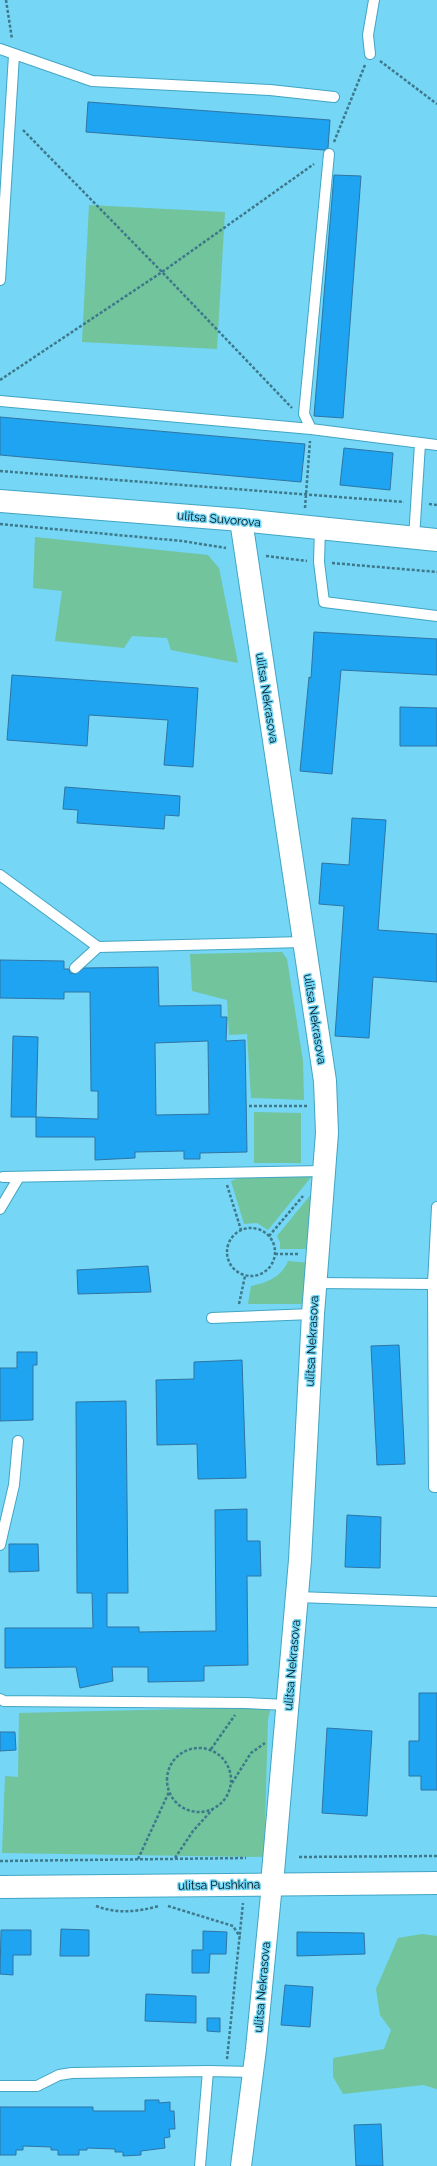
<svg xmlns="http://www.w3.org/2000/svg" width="437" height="2166" viewBox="0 0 437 2166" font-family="Raleway,sans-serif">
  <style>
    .green { fill: #71c49c }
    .building { fill: #1ea4f1; stroke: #2f75a4; fill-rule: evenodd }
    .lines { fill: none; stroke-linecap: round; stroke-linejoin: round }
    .lane-casing { stroke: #41a5c3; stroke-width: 12 }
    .street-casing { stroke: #41a5c3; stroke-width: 22 }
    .secondary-casing { stroke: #41a5c3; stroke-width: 24 }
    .primary-casing { stroke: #41a5c3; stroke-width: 24 }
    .path { stroke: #3d788b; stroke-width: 2.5; stroke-dasharray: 3 2; stroke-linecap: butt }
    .lane { stroke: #fff; stroke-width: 10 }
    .street { stroke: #fff; stroke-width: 20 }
    .secondary { stroke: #fff; stroke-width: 22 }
    .primary { stroke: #fff; stroke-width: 22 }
    .labels { text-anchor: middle; stroke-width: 3; stroke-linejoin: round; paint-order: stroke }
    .street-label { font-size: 12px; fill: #01141a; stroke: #75d6f5 }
  </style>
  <rect width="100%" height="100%" fill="#75d6f5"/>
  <path class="green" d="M89 205 225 212 217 349 82 342Z
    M35 537 208 555 219 568 238 663 171 650 167 638 132 636 124 648 55 641 62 591 33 588Z
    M282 952 287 959 303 1061 304 1100 251 1098 247 1034 229 1035 227 1000 192 991 190 954Z
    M254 1112 301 1113V1163H254Z
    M312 1176 268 1230 257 1223 244 1224 231 1181 240 1178Z
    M317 1187 311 1249H280V1242L277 1236Z
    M288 1261 310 1263 306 1304H248L251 1286C266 1283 282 1277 288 1261Z
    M271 1707 268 1719 264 1857 2 1853 5 1776 18 1777 19 1713Z
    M422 1934 437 1936V2089L423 2085 343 2094 333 2077V2058L384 2049 391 2030 380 2015 376 1989 398 1938Z"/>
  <path class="building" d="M88 102 330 120 328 148 324 150 86 132Z
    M334 175 361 176 343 418 314 416Z
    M0 417 305 444 301 482 0 455Z
    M344 448 393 453 390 490 340 485Z
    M314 632 437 639V675L341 670 332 774 300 771 309 677 311 678Z
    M12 675 198 688 193 767 164 765 168 720 89 715 87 746 7 740Z
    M400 707 437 708V746H400Z
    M65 787 180 796 179 816 165 815 164 829 77 823 78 810 63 809Z
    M352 818 386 820 378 930 437 934V982L373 977 369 1038 335 1036 344 906 319 904 322 863 349 865Z
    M0 960 64 961V969H69L70 973 76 974 84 968 158 967 159 1006 221 1005V1017H227L226 1041 245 1040 247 1152 200 1153V1159H184V1151L135 1152V1158L95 1160V1137H36V1117L98 1119V1091H91L90 992H64V999L0 998ZM208 1041 209 1114 156 1115 155 1043Z
    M13 1036 38 1037 36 1117H11Z
    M148 1266 151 1292 78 1294 77 1270Z
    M399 1345 405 1464 377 1465 371 1346Z
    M17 1352H37V1365H33V1420L0 1421V1368H17Z
    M242 1360 246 1478 198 1479 197 1444 157 1445 156 1380 194 1379V1362Z
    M126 1401 128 1593H107V1627H139V1632L216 1631 215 1510 247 1509V1541H260L261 1576H247L248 1665 204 1666V1681L148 1682V1667H112L113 1681 80 1688 76 1667 5 1668V1628H93L92 1593H77L76 1402Z
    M347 1515 381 1517 380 1568 345 1567Z
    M9 1544H38L39 1571 9 1572Z
    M419 1693H437V1790H421V1776H409V1741H419Z
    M327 1728 372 1731 367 1816 322 1813Z
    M0 1732H15L16 1750 0 1751Z
    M61 1929 89 1930V1956H60Z
    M1 1930H31V1955H13V1975L0 1974Z
    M203 1931 227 1932 226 1954H210L209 1973H192V1950H203Z
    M297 1932 364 1933 365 1954 297 1956Z
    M285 1985 313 1987 310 2027 281 2025Z
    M146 1994 196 1996V2023L145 2021Z
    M207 2018H220V2032L207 2031Z
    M145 2100H159V2103L170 2102V2111H174L175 2129H169L170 2137 164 2138 165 2148 141 2151V2155L123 2156V2152H115V2149L87 2148V2150H79V2155H58V2150H51V2147L23 2146V2150H16V2155H0V2107H93V2111H145Z
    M381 2124 383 2166H356L354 2125Z"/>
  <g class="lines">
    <defs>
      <path id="lane" d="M0 49 92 81 270 90 334 97
        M370 54 368 35 374 0
        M0 280 14 55
        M0 401 311 429 304 414 329 154
        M311 429 437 445
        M320 528 319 562 324 602 437 616
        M414 538 420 444
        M0 875 98 947 303 942
        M75 968 98 947
        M3 1177 324 1171
        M437 1207 433 1284 434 1487H437
        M0 1209 19 1177
        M316 1283 433 1284
        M212 1318 313 1314
        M0 1545 14 1485 18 1441
        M297 1597 437 1602
        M0 1699 4 1701 245 1703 289 1705
        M208 2071 253 2072
        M0 2086H37L59 2075 72 2073 208 2071 200 2166"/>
      <path id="street" d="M241 2166 256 2049 272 1884"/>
      <path id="secondary" d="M241 520 325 1081 327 1133 313 1314 300 1560 272 1884"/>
      <path id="primary" d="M0 501 241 520 437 540
        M0 1887 437 1883"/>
    </defs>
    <use href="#lane" class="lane-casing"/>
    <use href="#street" class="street-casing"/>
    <use href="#secondary" class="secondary-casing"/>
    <use href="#primary" class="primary-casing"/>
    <path class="path" d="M6 0 12 39
      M380 61 437 104
      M23 130 162 272 292 408
      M334 142 365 65
      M0 380 162 272 314 164
      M0 471 404 502
      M429 504 437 505
      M305 508 310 441
      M0 524 182 541 226 548
      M266 556 307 561
      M332 563 437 572
      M249 1106H307
      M227 1185 241 1230
      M227 1252a24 24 0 1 1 48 0a24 24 0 1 1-48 0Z
      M269 1236 303 1196
      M275 1254H299
      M239 1304 245 1276
      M167 1780a32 32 0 1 1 64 0a32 32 0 1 1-64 0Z
      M211 1749 235 1715
      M232 1783 251 1753 265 1743
      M299 1857 437 1856
      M175 1858 193 1831 212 1810
      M138 1859 169 1792
      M0 1861 246 1858
      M96 1906C117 1914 137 1912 159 1906
      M168 1906 233 1926 240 1937
      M227 2059 243 1903"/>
    <use href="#lane" class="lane"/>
    <use href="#street" class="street"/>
    <use href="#secondary" class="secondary"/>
    <use href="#primary" class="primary"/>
  </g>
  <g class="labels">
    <g class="street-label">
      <text transform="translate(219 519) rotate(5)" y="4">ulitsa Suvorova</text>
      <text transform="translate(267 698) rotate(81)" y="4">ulitsa Nekrasova</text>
      <text transform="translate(315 1019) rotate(81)" y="4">ulitsa Nekrasova</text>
      <text transform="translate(312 1341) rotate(-87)" y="4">ulitsa Nekrasova</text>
      <text transform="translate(292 1665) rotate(-85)" y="4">ulitsa Nekrasova</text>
      <text transform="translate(219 1885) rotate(-1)" y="4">ulitsa Pushkina</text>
      <text transform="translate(262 1987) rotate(-85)" y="4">ulitsa Nekrasova</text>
    </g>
  </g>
</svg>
